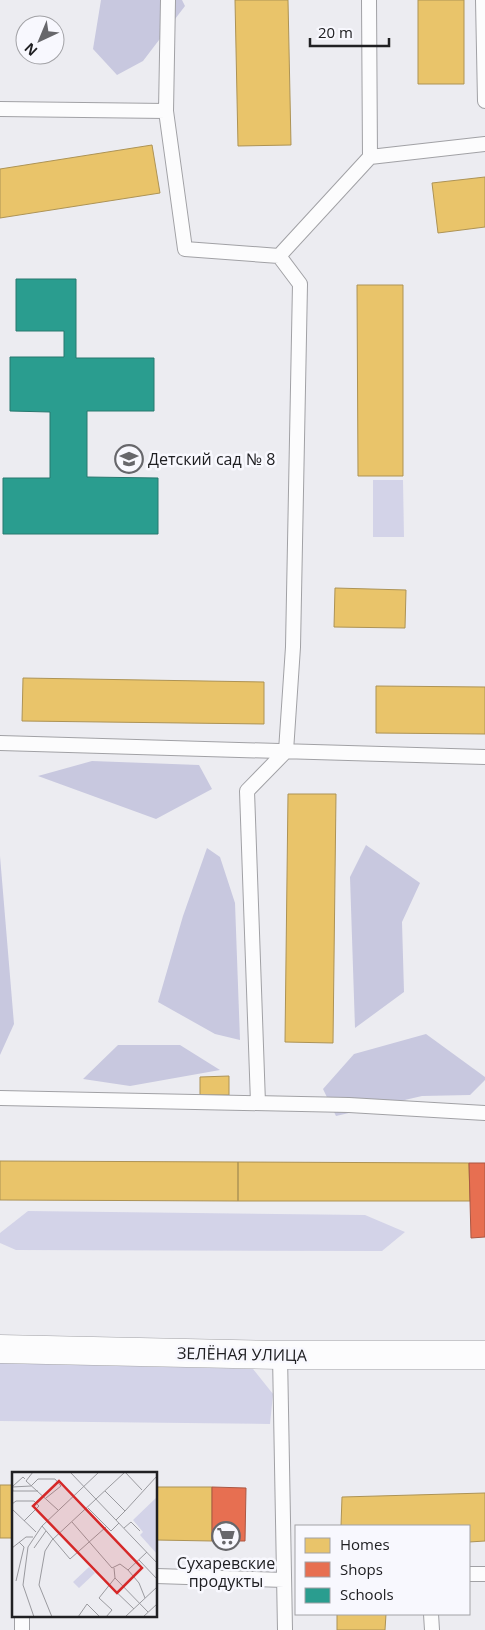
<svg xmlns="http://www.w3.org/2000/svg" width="485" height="1630" viewBox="0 0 485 1630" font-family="'Open Sans',sans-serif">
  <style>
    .green { fill: #d3d3e8 }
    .forest { fill: #c8c8df }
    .homes { fill: #e9c46a; stroke: #ad9355 }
    .shops { fill: #e76f51; stroke: #ab5743 }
    .schools { fill: #2a9d8f; stroke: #27786f }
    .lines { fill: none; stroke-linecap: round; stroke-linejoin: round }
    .lane-casing { stroke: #a1a1a5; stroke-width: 16 }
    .secondary-casing { stroke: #a1a1a5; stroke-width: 29 }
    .lane { stroke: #fcfcfd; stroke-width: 14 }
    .secondary { stroke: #fcfcfd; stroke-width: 28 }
    .labels { text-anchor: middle; stroke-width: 5; stroke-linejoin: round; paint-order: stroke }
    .poi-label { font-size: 16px; fill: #202023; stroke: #f8f8fe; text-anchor: start }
    .street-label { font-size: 16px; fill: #202023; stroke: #f8f8fe }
    .inset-road { fill: none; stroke: #9a9a9f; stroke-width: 1 }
    .view { fill: #d62828; fill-opacity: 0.15; stroke: #d62828; stroke-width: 2.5 }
    .inset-edge { fill: none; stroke: #202023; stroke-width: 2.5 }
  </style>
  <rect width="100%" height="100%" fill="#ececf1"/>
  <path class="green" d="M373 480H403L404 537H373Z
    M28 1211 365 1215 405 1232 382 1251 16 1250 0 1243V1233Z
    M0 1363 253 1369 273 1394 270 1424 0 1421Z"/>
  <path class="forest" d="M101 0H182L185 6 143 61 117 75 93 49Z
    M92 761 199 765 212 789 156 819 38 776Z
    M366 845 420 883 402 922 404 992 355 1028 350 877Z
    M207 848 220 857 235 903 240 1040 215 1034 158 1002 183 916Z
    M0 856 14 1024 0 1055Z
    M426 1034 485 1077V1080L470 1095 422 1096 336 1116 323 1089 354 1054Z
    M118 1045H180L220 1070 130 1086 83 1079Z"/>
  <path class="homes" d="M235 0H288L291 145 238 146Z
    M418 0H464V84H418Z
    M152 145 160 193 0 218V169Z
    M485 177V227L438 233 432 183Z
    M357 285H403V476H358Z
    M335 588 406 590 405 628 334 627Z
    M23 678 264 682V724L22 721Z
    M376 686 485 687V734L376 733Z
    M288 794H336L333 1043 285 1042Z
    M229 1076V1095H200V1077Z
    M0 1161 238 1162V1201L0 1200Z
    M238 1162 469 1163 470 1201H238Z
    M0 1485H14V1538H0Z
    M156 1487H212V1541L156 1540Z
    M485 1493V1541L469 1542V1526H341L342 1497Z
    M337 1614H386L385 1630H337Z"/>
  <path class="shops" d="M469 1163H485V1237L471 1238Z
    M212 1487 246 1488 245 1541H212Z"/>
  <path class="schools" d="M16 279H76V358H154V411H87V477L158 478V534H3V478H50V412L10 411V357H64V331H16Z"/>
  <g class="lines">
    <defs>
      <path id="lane" d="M369 0 370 157
        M483 0 485 101
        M0 109 166 111 185 249 279 256 300 284 293 647 286 751 247 791 258 1103
        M166 111 168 0
        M279 256 370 157 485 144
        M0 743 485 757
        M0 1098 349 1105 485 1113
        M280 1355 285 1630
        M469 1574H485
        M156 1576 284 1580
        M431 1614 432 1630
        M22 1630V1616"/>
      <path id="secondary" d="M0 1349 280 1355H485"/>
    </defs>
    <use href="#lane" class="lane-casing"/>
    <use href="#secondary" class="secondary-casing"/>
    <use href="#lane" class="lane"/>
    <use href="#secondary" class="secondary"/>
  </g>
  <defs>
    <symbol id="school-ring" viewBox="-11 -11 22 22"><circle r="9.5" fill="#f8f8fe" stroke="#67676b" stroke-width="1.5"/><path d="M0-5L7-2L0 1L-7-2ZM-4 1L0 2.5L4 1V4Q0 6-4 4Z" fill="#67676b"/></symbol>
    <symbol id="supermarket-ring" viewBox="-11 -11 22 22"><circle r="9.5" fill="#f8f8fe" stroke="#67676b" stroke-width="1.5"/><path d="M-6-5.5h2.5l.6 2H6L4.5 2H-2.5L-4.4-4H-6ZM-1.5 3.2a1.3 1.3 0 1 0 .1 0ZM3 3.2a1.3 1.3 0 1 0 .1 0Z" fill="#67676b"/></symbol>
  </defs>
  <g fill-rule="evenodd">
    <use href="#school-ring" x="113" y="443" width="32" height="32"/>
    <use href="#supermarket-ring" x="210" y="1520" width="32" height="32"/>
  </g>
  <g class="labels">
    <g class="poi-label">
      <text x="148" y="465">Детский сад № 8</text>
      <text x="226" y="1569" text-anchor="middle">Сухаревские<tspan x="226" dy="18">продукты</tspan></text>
    </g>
    <g class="street-label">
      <text transform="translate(242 1354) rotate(1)" y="6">ЗЕЛЁНАЯ УЛИЦА</text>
    </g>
  </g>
  <g transform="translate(12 1472)">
    <rect width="145" height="145" fill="#ececf1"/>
    <path d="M145 25V82L128 63 131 60 121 48ZM77 95 83 101 67 116 61 110Z" fill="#d3d3e8"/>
    <path class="inset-road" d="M21 0 14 9 46 38M58 0 145 91M113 0 130 18M1 14 11 5 13 7M0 15 19 14 26 7H43L49 14 34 26M0 15 1 19H26M93 19 113 39 104 48M0 32 4 29H22L27 34 12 49M76 36 99 59 107 51M0 37 24 60M113 39 145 4M60 50 100 96 108 92 116 98 135 80M30 54 58 87 94 55M112 56 119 50 128 59M0 76 14 65H21M22 76 34 59M127 88 145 107M116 98 127 111 133 126M103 106 136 140M4 109 12 75 7 70M97 113 122 137M22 145 11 113 16 75 30 54 87 0M40 145 27 113 33 79 40 68 113 0M66 145 75 132 88 145M94 145 100 138 87 126 103 106 102 96M113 145 145 115M131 145 145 132"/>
    <path class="view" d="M47 9 130 96 105 121 21 34Z"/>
    <rect width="145" height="145" class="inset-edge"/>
  </g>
  <rect x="295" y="1525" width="175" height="90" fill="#f8f8fe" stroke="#a2a2a6"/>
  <rect x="305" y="1538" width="25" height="15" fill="#e9c46a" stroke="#a2a2a6"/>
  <text x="340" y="1550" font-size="15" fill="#202023">Homes</text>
  <rect x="305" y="1562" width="25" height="15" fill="#e76f51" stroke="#a2a2a6"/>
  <text x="340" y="1575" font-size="15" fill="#202023">Shops</text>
  <rect x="305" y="1588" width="25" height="15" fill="#2a9d8f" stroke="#a2a2a6"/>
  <text x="340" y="1600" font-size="15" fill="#202023">Schools</text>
  <g transform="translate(40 40) rotate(224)"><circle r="24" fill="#f8f8fe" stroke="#a2a2a6"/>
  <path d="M0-4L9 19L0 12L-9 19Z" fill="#67676b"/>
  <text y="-8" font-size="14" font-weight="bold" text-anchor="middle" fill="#202023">N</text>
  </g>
  <path d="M310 38v8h79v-8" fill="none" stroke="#202023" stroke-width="2.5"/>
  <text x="318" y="38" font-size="15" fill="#202023" stroke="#f8f8fe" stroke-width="4" paint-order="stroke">20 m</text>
</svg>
